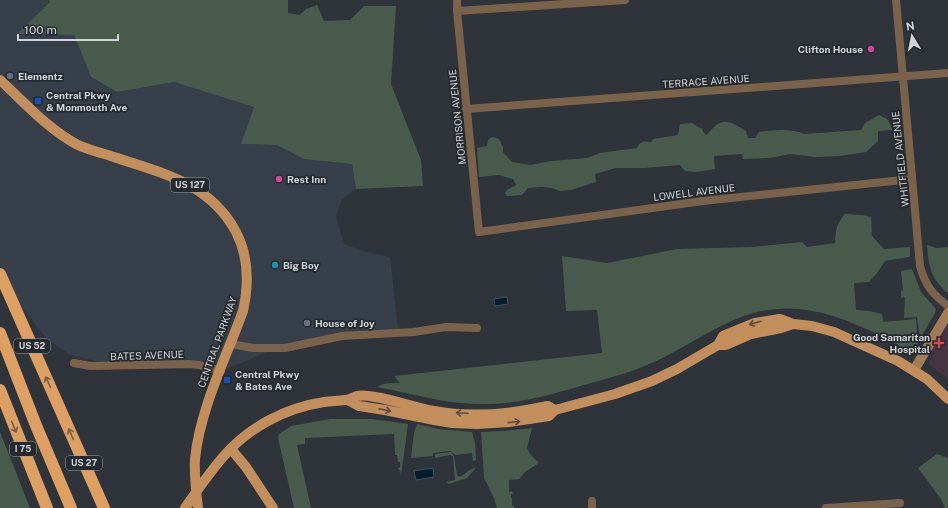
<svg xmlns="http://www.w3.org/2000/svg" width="948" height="508" viewBox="0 0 948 508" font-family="'Public Sans',sans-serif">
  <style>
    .built { fill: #363f4a }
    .medical { fill: #453542 }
    .green { fill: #485b4d }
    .water { fill: #021c2e; stroke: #405361 }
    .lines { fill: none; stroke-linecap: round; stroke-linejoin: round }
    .street { stroke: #7b624a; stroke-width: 8 }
    .secondary { stroke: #a37b54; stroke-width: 10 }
    .primary { stroke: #c28e5c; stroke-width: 10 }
    .highway { stroke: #dd9f62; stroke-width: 12 }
    .oneway { stroke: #5c4d3f }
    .oneway2 { stroke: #785f46 }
    .hotel-dot { fill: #d1479c; stroke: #252a2f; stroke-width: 1.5 }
    .service-dot { fill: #5c6f8a; stroke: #252a2f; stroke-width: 1.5 }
    .transit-dot { fill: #1a4fb4; stroke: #252a2f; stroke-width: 1.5 }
    .culture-dot { fill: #0f9aa8; stroke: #252a2f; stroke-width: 1.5 }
    .worship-dot { fill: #6b7280; stroke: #252a2f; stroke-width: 1.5 }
    .health-dot { fill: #e0444e; stroke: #252a2f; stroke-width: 1.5 }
    .labels { text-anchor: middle; stroke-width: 3.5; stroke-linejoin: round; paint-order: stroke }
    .shield { fill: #252a2f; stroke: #9da1a5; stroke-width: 1 }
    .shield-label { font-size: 9px; font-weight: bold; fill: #d1d4d8 }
    .poi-label { font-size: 10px; font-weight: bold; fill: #d1d4d8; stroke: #252a2f; text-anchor: start }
    .street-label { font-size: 10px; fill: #d1d4d8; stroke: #252a2f }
  </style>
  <rect width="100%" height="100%" fill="#2f343a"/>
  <path class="built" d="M0 0H49L50 2 17 34 74 35 91 77 117 92 174 82 254 107 242 144 277 145 304 158 352 164 356 189 342 199 336 216 344 244 363 251 390 257 398 329 290 343 221 371 199 365 116 366 70 355 46 338 15 299 0 265Z"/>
  <path class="medical" d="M948 313V379L930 365 929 363 935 352 928 348Z"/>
  <path class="green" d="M49 0H288V13L300 15 306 9 317 5 324 21 350 20 364 6H396L391 84 421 160 423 186 356 189 352 164 304 159 277 145 241 144 254 107 174 82 117 92 91 77 74 35 17 34 50 2Z
    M879 115 887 119 893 130 878 131V141L866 152 840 156 815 157 790 154 770 158 743 159 742 154 714 156 715 169 696 172 685 171 680 165 645 168H616L595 174 596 182 571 190 560 191 552 188 542 187 528 188 522 195 507 196 505 193 507 190 516 185 513 179 499 175 479 177 477 148 487 146 488 140 492 137 499 139 503 147V152L512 162 530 165 551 161 587 158 600 153 637 148C640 141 644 141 651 142L653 139 678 135 680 124 692 123 700 128H702L703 132 707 135C721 116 728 120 746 131L748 138H755L759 132C773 130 791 128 804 134L861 130 865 123Z
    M845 214 862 215 871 217 872 236 884 249 910 247V256L909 257 885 261 877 273 869 282 854 283 856 310 869 311 882 314 883 322 916 319 918 344 911 352C876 333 839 313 799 309 746 304 713 332 670 354 661 359 652 363 642 367 626 374 608 378 591 383 569 389 548 396 526 400 505 404 482 405 460 403 432 400 405 392 377 387 384 382 392 383 400 383L394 376 602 353 597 310 566 311 562 256 607 263 677 249 752 247 802 242 807 247 835 243C836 229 836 225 845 214Z
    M927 245 936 248 948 247V292H946C930 276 929 266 927 245Z
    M912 269 921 292 936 309 935 313 920 339 917 317 904 318 905 297 901 298V291H903L901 271Z
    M330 419H372L408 424 401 476 400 470H399L398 468 400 467V462H398L397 455H395L394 434 305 438V444L297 445 311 508H294L278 438 279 434 291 426Z
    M417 424 438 429 472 432 475 443 476 460 473 461 472 453 456 455 450 451 433 453V456L411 458 414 433Z
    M532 428 527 448 530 454 539 463 525 472 519 479 509 480V492L512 491 513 494H511V498H512V506H514V508H497L494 498 484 478 481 432 502 431Z
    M0 432 30 508H0Z
    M451 452 454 456 457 475 459 477C467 474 468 469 476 468L467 478 449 484 446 482 455 480 453 456 450 455 435 458V454Z
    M937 454 948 458V508H945L941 499 918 468Z"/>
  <path class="water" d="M507 297 508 304 495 306 494 299Z
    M433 468 434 477 416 480 414 471Z"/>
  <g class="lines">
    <path class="street" d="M457 0V11L479 232 703 201 912 179
      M896 0 920 266C925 285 933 295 948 306
      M457 11 625 0
      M466 109 948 73
      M231 344 253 348H285L342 336 414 332 446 327 477 328
      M74 363 90 366 189 364 199 365 221 371
      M592 501V508
      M826 508 900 503"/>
    <path class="secondary" d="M914 370 948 313"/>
    <path class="primary" d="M0 80C24 102 47 128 76 144 86 149 97 152 108 155 157 172 209 181 236 232 249 257 249 284 243 311 226 358 200 409 195 459 194 476 196 492 198 508
      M718 345 723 336 755 323 780 319 793 324
      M348 400 359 406 385 410 434 420 452 423 477 424 509 422 536 418 549 416 555 410 615 394 652 381 677 369 718 345H726L751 334 781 328 793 324 812 326 834 332 898 361 927 379 948 399
      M231 449 246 467 273 508
      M185 508C197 491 209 473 223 457 249 427 285 408 324 402 331 401 338 401 345 400 350 400 353 397 357 396 362 395 370 396 375 397 394 400 414 407 434 411 471 418 511 414 548 406L555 410"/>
    <path class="highway" d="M0 274 104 508
      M0 333 35 423 71 508
      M0 390 47 508"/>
  </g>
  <defs><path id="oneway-shaft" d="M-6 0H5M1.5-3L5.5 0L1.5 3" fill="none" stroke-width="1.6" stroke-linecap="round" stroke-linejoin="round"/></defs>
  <g class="oneway">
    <use href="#oneway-shaft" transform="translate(755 323) rotate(164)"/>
    <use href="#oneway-shaft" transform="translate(385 410) rotate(11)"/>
    <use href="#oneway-shaft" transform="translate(462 413) rotate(-177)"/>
    <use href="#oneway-shaft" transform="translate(514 422) rotate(-6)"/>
  </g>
  <g class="oneway2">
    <use href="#oneway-shaft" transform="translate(48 382) rotate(-114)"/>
    <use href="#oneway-shaft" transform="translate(14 427) rotate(68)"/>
    <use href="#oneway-shaft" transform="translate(71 434) rotate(-114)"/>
  </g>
  <g class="hotel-dot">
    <circle cx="871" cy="49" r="4"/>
    <circle cx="279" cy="179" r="4"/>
  </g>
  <circle class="service-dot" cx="10" cy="76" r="4"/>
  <g class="transit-dot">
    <rect x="34" y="97" width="8" height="8" rx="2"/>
    <rect x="223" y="376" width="8" height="8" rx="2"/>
  </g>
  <circle class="culture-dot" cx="275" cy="265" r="4"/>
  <circle class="worship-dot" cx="307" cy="323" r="4"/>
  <path class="health-dot" d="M937 337h4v4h4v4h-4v4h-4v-4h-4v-4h4z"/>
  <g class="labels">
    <g class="shield">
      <rect x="171" y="178" width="38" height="14" rx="3"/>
      <rect x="14" y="339" width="36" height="14" rx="3"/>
      <rect x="10" y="442" width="26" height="14" rx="3"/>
      <rect x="66" y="456" width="36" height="14" rx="3"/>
    </g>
    <g class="shield-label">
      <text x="190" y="188">US 127</text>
      <text x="32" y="349">US 52</text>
      <text x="23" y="452">I 75</text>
      <text x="84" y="466">US 27</text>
    </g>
    <g class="poi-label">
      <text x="863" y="53" text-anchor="end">Clifton House</text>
      <text x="18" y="80">Elementz</text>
      <text x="46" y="99">Central Pkwy<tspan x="46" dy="12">&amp; Monmouth Ave</tspan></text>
      <text x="287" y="183">Rest Inn</text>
      <text x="283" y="269">Big Boy</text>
      <text x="315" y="327">House of Joy</text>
      <text x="930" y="341" text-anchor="end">Good Samaritan<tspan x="930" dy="12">Hospital</tspan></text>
      <text x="235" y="378">Central Pkwy<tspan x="235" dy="12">&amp; Bates Ave</tspan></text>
    </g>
    <g class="street-label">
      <text transform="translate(706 81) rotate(-4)" y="4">TERRACE AVENUE</text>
      <text transform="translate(457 117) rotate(-96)" y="4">MORRISON AVENUE</text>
      <text transform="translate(900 159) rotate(-96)" y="4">WHITFIELD AVENUE</text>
      <text transform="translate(694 192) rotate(-7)" y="4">LOWELL AVENUE</text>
      <text transform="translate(217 342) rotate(-70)" y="4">CENTRAL PARKWAY</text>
      <text transform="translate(147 355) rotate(-2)" y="4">BATES AVENUE</text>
    </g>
  </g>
  <g transform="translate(912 36) rotate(350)" stroke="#252a2f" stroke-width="3" paint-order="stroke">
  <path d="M0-3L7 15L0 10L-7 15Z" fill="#d1d4d8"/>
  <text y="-6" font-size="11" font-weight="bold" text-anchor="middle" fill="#d1d4d8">N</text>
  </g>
  <path d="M18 34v6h100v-6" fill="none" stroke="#d1d4d8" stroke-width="2"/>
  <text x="24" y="34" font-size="12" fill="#d1d4d8" stroke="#252a2f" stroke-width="3" paint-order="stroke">100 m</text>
</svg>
